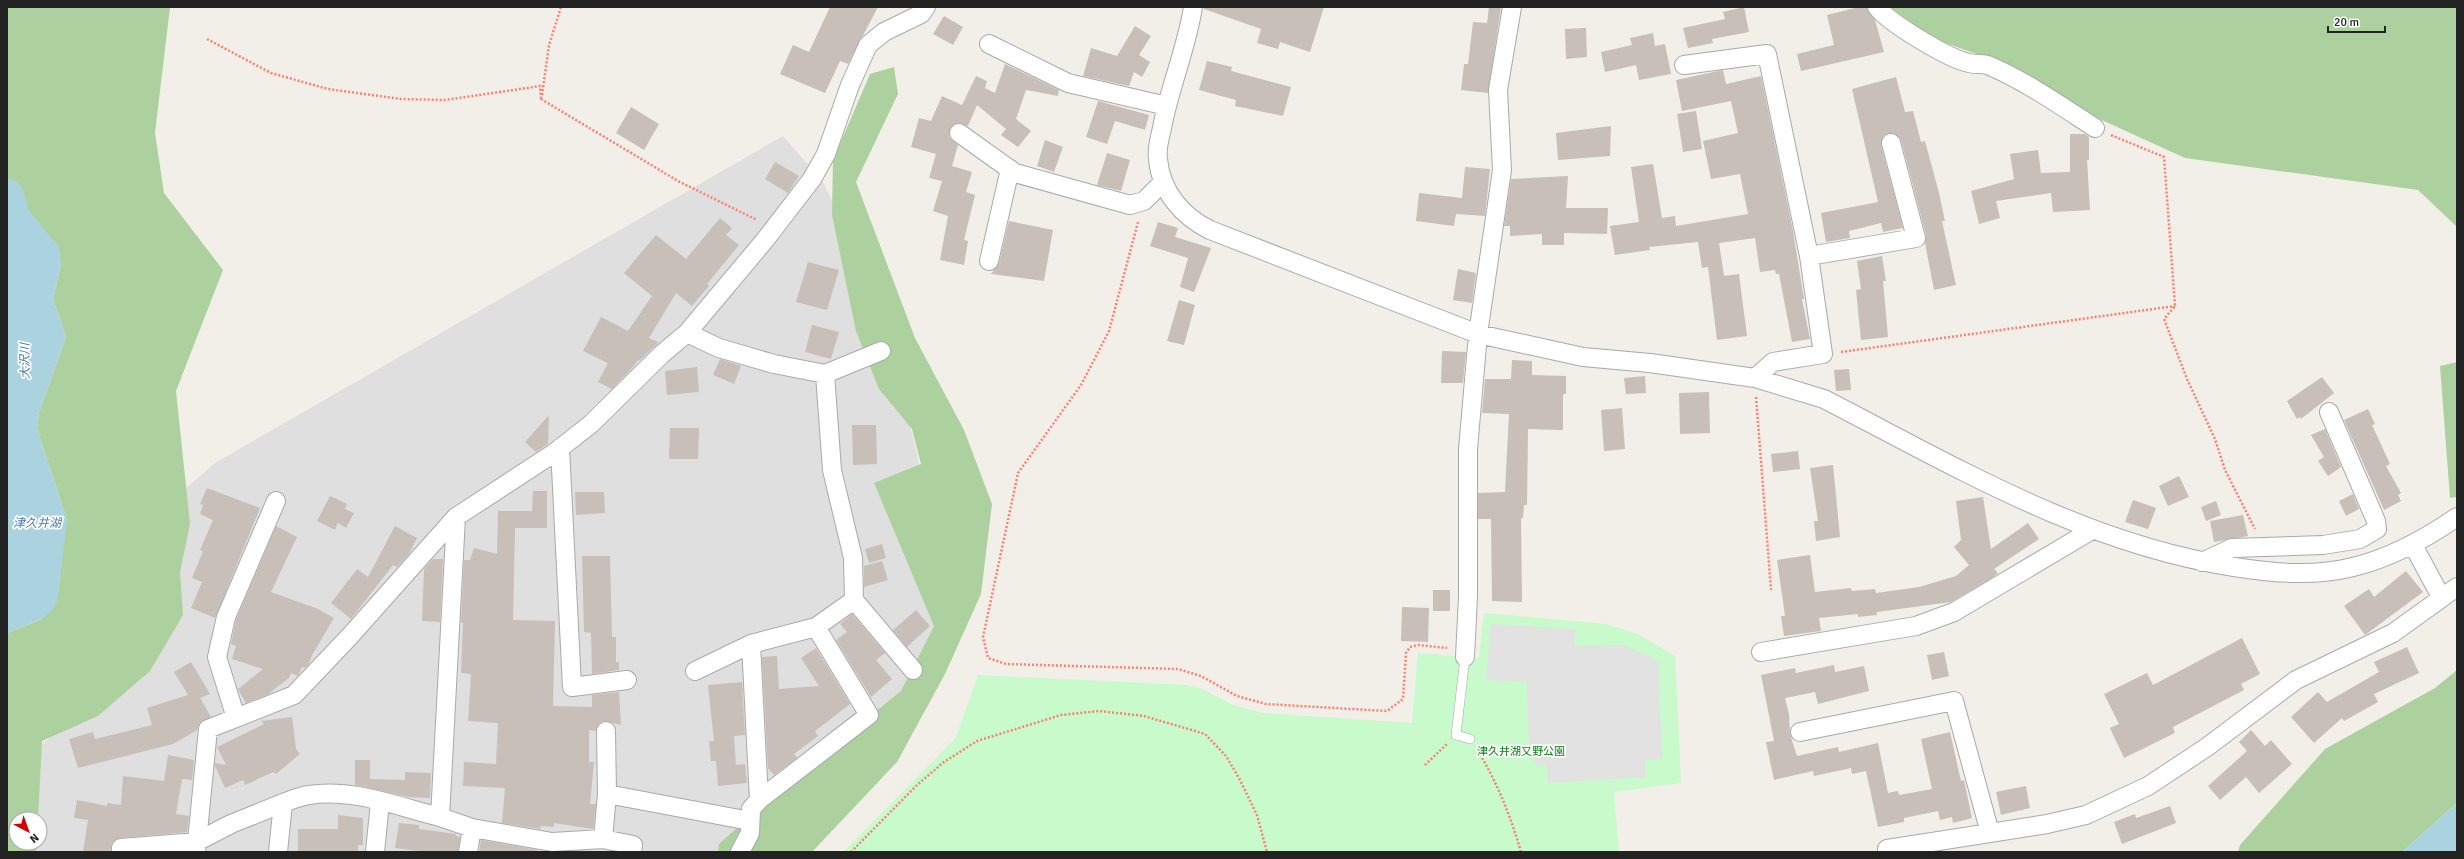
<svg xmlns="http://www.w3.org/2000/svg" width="2464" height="859" viewBox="0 0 2464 859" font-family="Signika,'Noto Sans JP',sans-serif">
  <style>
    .residential { fill: #e0dfdf }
    .forest { fill: #add19e }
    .park { fill: #c8facc }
    .parking { fill: #e2e2e2 }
    .water { fill: #aad3df }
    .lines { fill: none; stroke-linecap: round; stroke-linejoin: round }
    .river { stroke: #aad3df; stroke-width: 34 }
    .building { fill: #c7bfb8 }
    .service-casing { stroke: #a9a9a9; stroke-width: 10 }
    .minor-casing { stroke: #a9a9a9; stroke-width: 20 }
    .path { stroke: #fa8072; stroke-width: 2.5; stroke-dasharray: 2 2; stroke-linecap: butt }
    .service { stroke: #fff; stroke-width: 9 }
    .minor { stroke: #fff; stroke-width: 18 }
    .labels { text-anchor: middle; stroke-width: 3.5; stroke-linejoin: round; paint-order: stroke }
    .park-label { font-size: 11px; fill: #0c8416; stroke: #fff }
    .water-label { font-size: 12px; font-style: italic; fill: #4a7aab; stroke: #fff }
  </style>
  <rect width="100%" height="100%" fill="#f2efe9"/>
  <path class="residential" d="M783 136 823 182 874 289 916 449 950 628 779 852H31L32 843H40V819H33L37 748 140 666 176 497 215 463Z"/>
  <path class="forest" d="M7 7H170L155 133 164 193 223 270 176 391 190 524 180 572 183 615 150 671 98 716 42 741 38 819H16V843H37L36 852H7V633L40 620 67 520 37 429 39 412 66 337 53 299 61 264 11 209 7 210Z
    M1890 7H2457V227L2418 190 2185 158 2071 106 2004 64 1932 38Z
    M894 67 898 94 856 182 915 338 964 430 992 504 981 594 945 674 897 762 812 852H718L719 844 780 789 901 691 934 626 874 483 921 464 912 429 879 389 856 331 832 215 833 160 870 74Z
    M2457 362V497L2450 498 2440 366Z
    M2457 670V803L2402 852H2238L2240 845 2325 749 2435 688Z"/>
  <path class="park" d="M1484 613 1606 624 1638 634 1675 656 1681 783 1614 792 1619 852H843L955 739 978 675 1186 685 1202 689 1233 705 1262 713 1412 723 1418 653 1479 658Z"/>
  <path class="parking" d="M1491 624 1576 629 1574 646 1622 645 1658 660 1662 759 1645 760V777L1548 783 1547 766 1537 765 1529 754 1527 682 1486 680Z"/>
  <path class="water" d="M25 206 59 247 61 264 53 299 66 337 39 412 37 429 67 520 58 599 51 612 40 620 7 633V210Z
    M2457 803V852H2402Z"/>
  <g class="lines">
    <path class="river" d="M7 196 11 209 16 254"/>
  </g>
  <path class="building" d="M830 7H878L848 64 840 61 825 93 780 74 793 45 809 52Z
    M1204 7H1324L1310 52 1280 42 1278 49 1257 43 1261 29 1204 9Z
    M1489 7H1501L1488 93 1461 90 1464 64H1468L1473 22 1487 23Z
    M1744 7 1749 32 1712 39 1713 43 1688 48 1683 28 1725 19 1723 12Z
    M1859 7H1867L1875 20 1884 52 1801 71 1797 54 1834 45 1827 15Z
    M944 16 963 27 953 45 933 34Z
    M1135 26 1151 36 1139 55 1150 62 1142 77 1134 72 1129 86 1083 76 1091 48 1117 56Z
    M1586 28 1587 57 1566 59 1565 29Z
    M1653 33 1655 46 1665 44 1671 74 1639 80 1636 65 1605 72 1601 52 1632 45 1630 38Z
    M1207 61 1232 67 1231 71 1291 87 1283 116 1235 106 1236 100 1199 90Z
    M1005 64 1059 90 1058 96 1026 90 1016 119 1031 131 1018 147 1001 135 1006 129 977 105 968 126 960 123 951 127 949 137 958 145 952 166 972 172 966 192 975 195 964 240 968 241 964 265 940 260 948 216 933 211 942 181 929 178 936 154 911 147 919 118 931 121 942 96 962 105 976 76 987 81 985 88 995 93Z
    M1723 70 1726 84 1761 76 1793 231 1804 299H1802L1810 339 1792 342 1779 274H1776L1775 270 1760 272 1755 238 1719 243 1724 276 1739 274 1747 336 1717 340 1708 267 1702 268 1698 242 1649 247 1650 250 1615 255 1610 226 1639 222 1631 167 1653 164 1662 218 1675 216 1676 226 1748 214 1740 174 1711 179 1703 141 1738 133 1731 101 1682 111 1676 80Z
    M1896 77 1905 112 1913 111 1921 142 1925 141 1939 193 1945 221H1942L1956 285 1934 290 1925 243 1926 235 1901 140 1894 133 1884 135 1881 145 1903 228 1883 232 1881 223 1849 231 1850 238 1826 242 1821 213 1878 202 1852 89Z
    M1098 101 1149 115 1145 130 1115 121 1107 144 1086 137Z
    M631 107 659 124 644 150 616 133Z
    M1696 111 1702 149 1683 152 1677 114Z
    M1611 126 1610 156 1558 160 1556 133Z
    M2070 134H2085L2089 137V160H2087L2090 210 2053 212 2051 193 1996 201 2000 218 1979 224 1971 191 2014 179 2010 154 2038 150 2041 173 2070 172Z
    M1045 140 1063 147 1054 172 1037 166Z
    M1107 153 1130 160 1121 191 1097 185Z
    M775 162 799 176 788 193 765 179Z
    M1465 167 1490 169 1485 216 1456 214 1454 226 1416 221 1419 193 1462 198Z
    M1568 176 1566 208H1608L1607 234 1564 233V245H1542V234L1510 236V226H1504L1511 179Z
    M720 218 732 228 726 235 739 245 707 284 709 286 692 306 676 293 649 338 658 342 656 345 639 361 638 360 634 366 612 389 598 382 608 363 583 351 601 317 628 331 652 296 624 273 656 235 686 259Z
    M1009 221 1053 230 1044 281 991 274 999 263Z
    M1158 222 1178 228 1175 237 1211 248 1194 292 1180 287 1188 258 1150 246Z
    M1882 256 1886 281H1883L1888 337 1861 340 1856 290 1861 289 1857 261Z
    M808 262 839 270 827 310 796 302Z
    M1458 269 1476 273 1472 303 1453 300Z
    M1179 300 1195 305 1184 345 1167 341Z
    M812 325 839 332 831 359 805 352Z
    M1442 351 1466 352 1463 383H1441Z
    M720 359 741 366 734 384 713 375Z
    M1512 360 1532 361V375L1566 376V394H1563V430L1528 429 1527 505H1524L1523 518H1521L1522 602 1492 601 1491 519H1478V493L1505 492 1509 414 1482 413 1485 379H1511Z
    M697 367 699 392 667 395 665 371Z
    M1849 369 1851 390 1836 391 1834 370Z
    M1645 376 1646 393 1626 394 1624 378Z
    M2322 377 2334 393 2301 419 2300 417 2297 419 2287 401Z
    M1709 392 1710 433 1680 434 1679 393Z
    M1622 408 1625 449 1604 451 1601 410Z
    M2368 409 2375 424 2372 425 2390 464 2386 466 2401 493 2398 495 2401 501 2384 510 2344 420Z
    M549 415 548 444 536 452 525 442Z
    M852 425H876L877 464 853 465Z
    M670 428H699L698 459H669Z
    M2325 429 2341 467 2328 476 2318 461 2324 457 2311 435Z
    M1798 451 1800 469 1773 472 1771 454Z
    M1833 465 1840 537 1816 541 1814 521H1818L1810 468Z
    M2179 476 2189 497 2168 506 2159 486Z
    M207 488 260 508 215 618 191 608 202 582 192 578 203 551 200 550 213 520 200 514 203 505 200 504Z
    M533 491H547V528H515L513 620 555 621 553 706 592 707V695L619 692 621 725 605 721 600 722 596 731 589 730V762H594L590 804H596L593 829 554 823V827L541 826 540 829 502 823 505 788 463 786 464 762 496 764 498 723 468 721 471 674 461 673 463 623 461 622 464 560H470L474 548 497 554 498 511H532Z
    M575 492H604L605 513 576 515Z
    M2353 494 2359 509 2346 516 2339 501Z
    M330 496 347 504 345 509 354 513 346 528 338 523 335 530 317 521Z
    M1983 497 1991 549 2028 523 2039 539 1994 569 1998 573 1993 577 1951 602 1877 612V615L1858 617V614L1819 618 1821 631 1784 636 1781 616H1785L1777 560 1810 555 1815 592 1851 588 1852 591 1875 589 1876 593 1919 587 1956 576 1969 565 1954 547 1961 540 1956 501Z
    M2133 500 2156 508 2148 529 2125 522Z
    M2216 501 2221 515 2206 521 2201 507Z
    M2243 515 2248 536 2214 542 2210 521Z
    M276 526 297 537 271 592 318 609 334 618 312 655 309 664 305 668 302 667 298 676 291 673 289 678 268 694 246 703 238 689 263 669 232 659 236 646 231 644 236 620Z
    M395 526 417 538 409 554 397 567 393 565 351 619 331 603 357 569 368 577Z
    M882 544 886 558 869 563 865 549Z
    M582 556H610L612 637H616V662H619V670L592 674 591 633 584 632Z
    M433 559H443L440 622 422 621 424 569Z
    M882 561 888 580 864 587V566Z
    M2406 571 2423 592 2365 635 2344 606 2369 589 2374 597Z
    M1433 590H1450V611H1433Z
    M1402 607 1429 608 1428 642 1401 641Z
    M916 610 930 626 907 647 893 630Z
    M852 614 885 653 876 660 892 679 871 697 836 640 847 632 840 624Z
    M2242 638 2260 674 2241 684 2244 690 2173 727 2175 733 2124 758 2110 728 2119 724 2104 694 2147 673 2153 685Z
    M2407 647 2419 673 2374 694 2378 702 2344 721 2342 718 2314 743 2291 717 2318 692 2327 702 2379 672 2374 662Z
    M816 648 850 704 815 731 818 736 794 754 797 758 774 775 768 768 762 657 777 656 779 689 819 686 801 658Z
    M1944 652 1949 676 1932 680 1927 655Z
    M191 662 210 694 200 698 211 717 200 722 197 730 173 744 78 768 69 739 93 732 95 739 152 725 147 708 188 695 174 672Z
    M1834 665 1835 672 1864 666 1869 691 1818 704 1815 692 1785 698 1789 714 1790 734 1797 756 1838 747 1839 752 1878 743 1888 793 1898 791 1899 795 1932 789 1921 739 1950 732 1961 781 1964 780 1972 818 1953 823 1952 817 1940 820 1938 811 1904 818V822L1878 827 1866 771 1852 774 1851 768 1814 776 1813 771 1774 780 1766 742 1774 741 1761 675 1795 668 1796 673Z
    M742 682 745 735 734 736 736 765 745 764 747 783 718 786 716 761H711L709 741H714L708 685Z
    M292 717 296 749 300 754 276 774 273 772 245 785 243 780 225 788 215 766V763L226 765 217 747 264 724 261 721Z
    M2251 730 2265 746 2271 740 2292 764 2259 793 2246 777 2220 800 2208 786 2247 751 2239 742Z
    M168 755 194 760 192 780 182 779 176 814 189 816 187 832 120 838 112 843 110 852H83L88 820 74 818 77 800 107 806V803L121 805 123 776 164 781Z
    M355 760H370V779L405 780V772L431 773 430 798 409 797 355 785Z
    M2026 786 2030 808 2001 815 1996 792Z
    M2170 806 2176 823 2122 844 2114 822 2135 814 2136 818Z
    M338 815 363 818V845H358V852H298V829H338Z
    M399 823 419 825V829L456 834V836L460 837 458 852H427L395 848Z
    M481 840 537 850V852H479Z"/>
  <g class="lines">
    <defs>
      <path id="service" d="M1465 657 1456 735 1470 739"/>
      <path id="minor" d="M1193 7C1187 46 1171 84 1163 123 1161 135 1156 147 1158 159 1161 192 1182 216 1210 230L1478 334 1583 357 1650 363 1755 378 1824 399C1956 467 2085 544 2234 567 2273 573 2313 577 2353 567 2391 558 2425 539 2457 517
        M1877 7C1889 23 1949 59 1969 63 1976 65 1984 63 1990 66 2027 82 2061 106 2095 128
        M989 44 1068 83 1167 106
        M1684 65 1767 54 1809 256 1823 354 1773 362 1755 378
        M959 133 1015 173 1130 205 1144 201 1163 182
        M1809 256 1916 238 1891 143
        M989 261 1010 169
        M687 333 719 348 774 364 825 374 881 351
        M825 374 832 470 853 558 854 600 913 670
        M560 448 572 687 627 680
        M456 517 440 817 472 828 552 842 603 839 633 845 632 852
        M2413 545 2441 597
        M2202 562 2232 548 2323 545 2360 539 2377 529 2376 521 2329 412
        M751 644 759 800
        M1761 652 1916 626 1954 612 2092 530
        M1465 657 1468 597V449L1478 334 1502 170 1498 90 1512 7
        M695 671 751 644 816 627 854 600
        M236 718 217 657 226 617 276 501
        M1800 732 1954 701 1990 833
        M607 794 750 821
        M603 839 607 794 606 731
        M1887 849 2047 824 2086 815 2148 786 2207 747 2296 680 2393 633 2457 587
        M121 852V848L196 842 231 824 283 803
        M196 852 208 729 294 695 350 636 456 517 554 453 591 424 662 354 687 333 765 240 812 179 826 154 850 85 868 45 884 32 921 14 926 7
        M278 852 283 803C291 800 301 796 309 795 353 788 399 807 440 817
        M375 852 380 802
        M468 852 472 828
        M740 852 750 833 751 809 759 800 869 715 816 627"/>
    </defs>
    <use href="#service" class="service-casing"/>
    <use href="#minor" class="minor-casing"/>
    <path class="path" d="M207 39 271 73 328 89 401 99 445 100 540 86 541 99
      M542 95 549 45 561 7
      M541 99 678 181 757 220
      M2111 135 2164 157 2175 306 2164 319 2187 379 2215 439 2225 470 2255 529
      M1138 222 1109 331 1081 385 1018 473 983 637 988 658 1006 664 1178 669 1201 676 1237 696 1266 704 1387 711 1403 699 1406 653 1410 647 1418 645 1447 648
      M1841 352 2175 306
      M1756 397 1771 590
      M1478 751C1497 782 1511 817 1521 852
      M1425 765 1447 744
      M851 852 917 785 944 762 977 741 1061 715 1099 711 1144 716 1205 734 1226 756 1239 778 1257 815 1267 852"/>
    <use href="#service" class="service"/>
    <use href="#minor" class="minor"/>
  </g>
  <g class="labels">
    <g class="park-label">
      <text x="1521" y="755">津久井湖又野公園</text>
    </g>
    <g class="water-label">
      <text transform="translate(25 361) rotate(-91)" y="4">大沢川</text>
      <text x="37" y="527">津久井湖</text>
    </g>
  </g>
  <rect width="2464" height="859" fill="none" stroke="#222222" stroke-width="16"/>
  <g transform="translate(28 831) rotate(139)"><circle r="19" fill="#ffffff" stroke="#a7a7a7"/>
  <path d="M0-3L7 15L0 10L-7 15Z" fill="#d40000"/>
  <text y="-6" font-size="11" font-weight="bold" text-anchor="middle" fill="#222222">N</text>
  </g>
  <path d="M2328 26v6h57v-6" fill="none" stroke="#222222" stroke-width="2"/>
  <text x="2334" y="26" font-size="12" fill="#222222" stroke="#ffffff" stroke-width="3" paint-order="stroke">20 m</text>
</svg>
